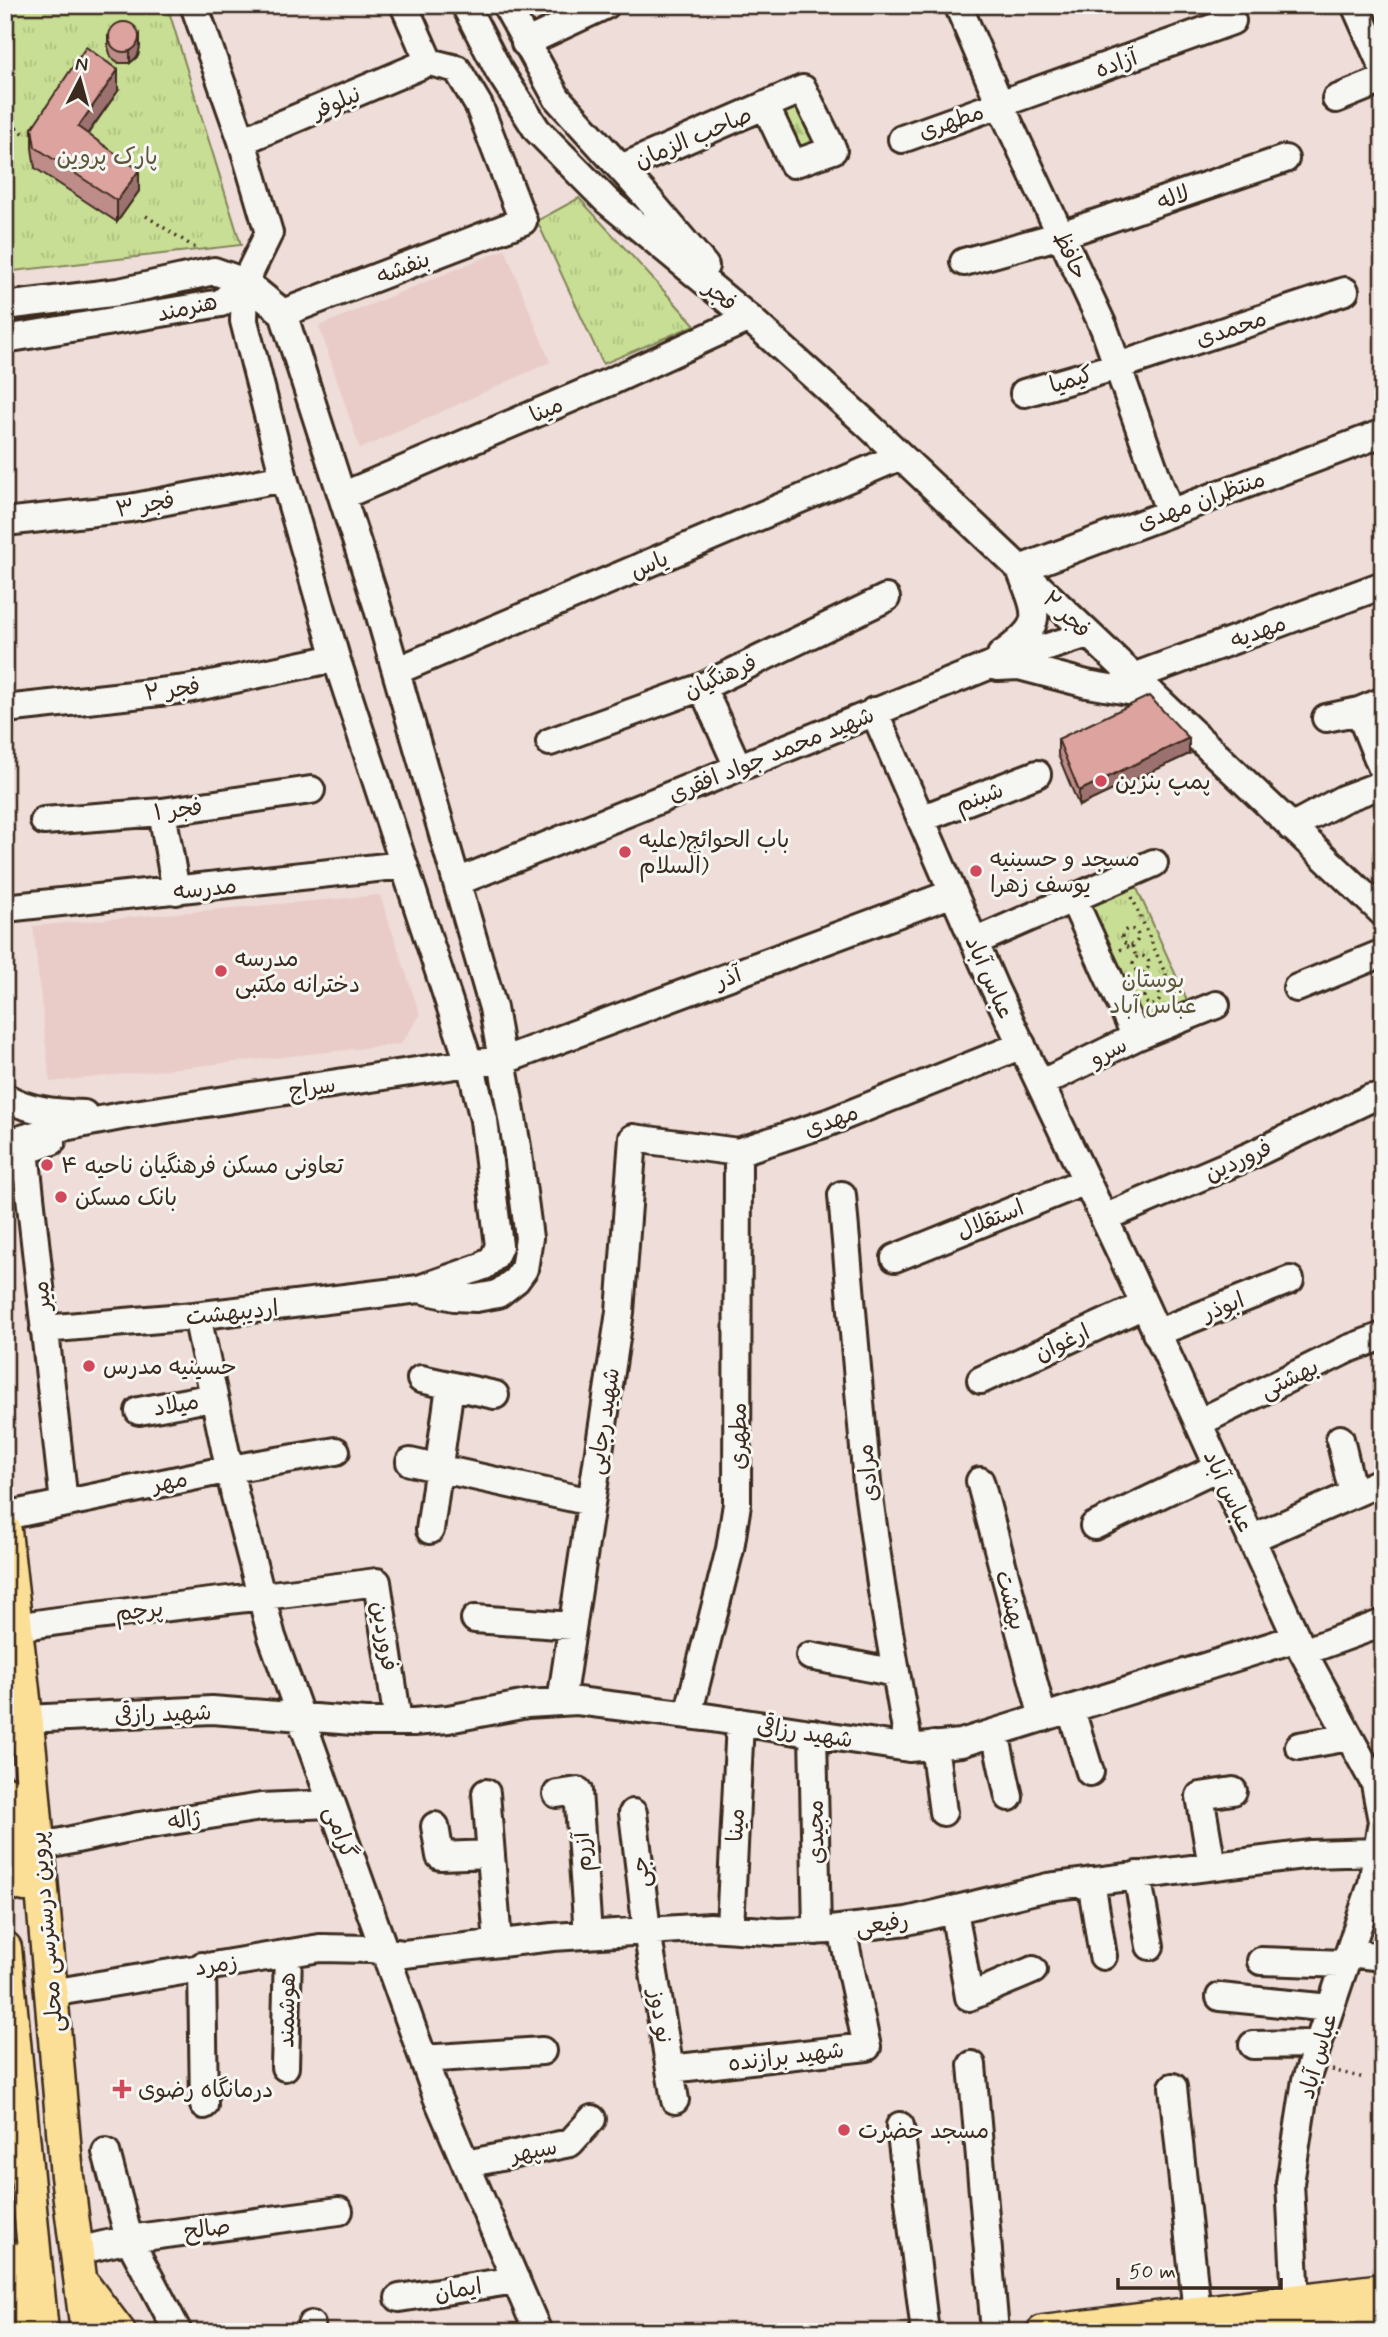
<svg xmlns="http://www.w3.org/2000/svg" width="1388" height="2337" viewBox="0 0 1388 2337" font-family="Mynerve,'Playpen Sans Arabic',sans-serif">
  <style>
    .built { fill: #e9ccc8 }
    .grass { fill: url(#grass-tufts); stroke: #828459; stroke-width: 2 }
    .forest { fill: url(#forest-firs); stroke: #828459; stroke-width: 2 }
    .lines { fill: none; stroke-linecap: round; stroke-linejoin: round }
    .minor-casing { stroke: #3b2a1e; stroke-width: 32 }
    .major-casing { stroke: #3b2a1e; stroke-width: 37 }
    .path { stroke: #3b2a1e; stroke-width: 3.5; stroke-dasharray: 2 5; stroke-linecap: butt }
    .minor { stroke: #f6f6f2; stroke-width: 26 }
    .major { stroke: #fbdf96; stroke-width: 32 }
    .wall { fill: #be8c89; stroke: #3b2a1e; stroke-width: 2 }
    .shaded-wall { fill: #9b726f; stroke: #3b2a1e; stroke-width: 2 }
    .building { fill: #dda39f; stroke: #3b2a1e; stroke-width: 2 }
    .poi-dot { fill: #d1495b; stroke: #f6f6f2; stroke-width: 2.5 }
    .labels { text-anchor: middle; stroke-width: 6; stroke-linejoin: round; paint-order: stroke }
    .street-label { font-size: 23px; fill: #3b2a1e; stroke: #f6f6f2 }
    .park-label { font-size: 23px; fill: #5e573c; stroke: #f6f6f2 }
    .poi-label { font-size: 23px; fill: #3b2a1e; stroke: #f6f6f2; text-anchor: start }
  </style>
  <defs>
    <pattern id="grass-tufts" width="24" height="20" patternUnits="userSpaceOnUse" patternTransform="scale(1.75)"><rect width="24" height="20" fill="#c8de94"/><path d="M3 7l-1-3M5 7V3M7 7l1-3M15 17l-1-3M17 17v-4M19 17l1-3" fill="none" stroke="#adbf7f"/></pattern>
    <pattern id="forest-firs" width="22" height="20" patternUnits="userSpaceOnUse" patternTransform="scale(1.75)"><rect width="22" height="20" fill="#c8de94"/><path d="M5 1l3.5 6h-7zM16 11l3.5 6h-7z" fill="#adbf7f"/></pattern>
  </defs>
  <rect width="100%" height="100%" fill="#eeddd9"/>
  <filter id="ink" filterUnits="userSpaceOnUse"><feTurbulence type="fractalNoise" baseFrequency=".0143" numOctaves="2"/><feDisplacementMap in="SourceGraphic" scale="14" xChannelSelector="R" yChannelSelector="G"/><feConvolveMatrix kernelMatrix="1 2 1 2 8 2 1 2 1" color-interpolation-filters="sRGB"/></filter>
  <g filter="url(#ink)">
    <path class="built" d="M505 249 550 362 360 449 319 326Z
      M380 895 420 1015 401 1044 50 1082 33 926Z"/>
    <path class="grass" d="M5 5H167L241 245 5 272Z
      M579 198 695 325 603 364 537 221Z
      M1135 884 1190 1007 1139 1027 1088 904Z"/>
    <path class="forest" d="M801 99 824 145 796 155 771 108Z"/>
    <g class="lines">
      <defs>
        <path id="minor" d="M465 5 499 71 537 130 607 201 749 318 866 423 1383 913
          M506 5 557 98 645 195 705 266
          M958 5 1000 104 1104 328 1169 511
          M1355 5 1383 68
          M525 43 606 5
          M1336 99 1383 80
          M902 139 1232 21
          M242 141 429 62
          M621 168 803 89 833 150 793 164 765 105
          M964 262 1061 235 1285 159
          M5 306 119 292 214 271 245 282 283 313 376 602 493 1008 517 1147 529 1238 524 1269 516 1280 498 1294 476 1298 454 1297 419 1289
          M283 313 523 221 479 106 457 69 429 62 404 5
          M5 339 221 303 245 282
          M1024 393 1118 366 1345 291
          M342 496 614 380 749 318
          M5 522 130 508 284 478
          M1001 655C1046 623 1038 616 1020 569L1383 433
          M998 667 1019 666 1087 684 1152 695
          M396 671 901 456
          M1133 677 1383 585
          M702 687 738 767
          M5 709 187 689 336 658
          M874 711 994 987 1123 1258 1303 1652 1375 1784 1382 1821 1372 1884 1306 2080 1290 2183 1296 2301
          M1359 711 1383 771
          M1326 718 1359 711 1383 701
          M550 742 702 687 886 598
          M162 812 176 891
          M921 819 1037 774
          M44 821 162 812 311 790
          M1291 827 1343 799 1383 784
          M457 882 986 667 1088 634
          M1073 899 1136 1037
          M5 908 404 865
          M974 942 1154 863
          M1297 988 1383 953
          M1040 1084 1136 1037 1216 1005
          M5 1097C29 1111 57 1113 84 1114
          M52 1141 25 1151 64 1503
          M5 1150 18 1140 59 1128 121 1116 469 1063 502 1061 953 893
          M842 1195 867 1483 882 1591 909 1748
          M1104 1218 1252 1155 1371 1098
          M895 1258 1086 1181
          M197 1316 235 1496 272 1637 437 2097 538 2332
          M44 1329 194 1316 419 1289 484 1266 494 1257 499 1246 484 1120 473 1075 336 658 284 478 244 321 245 282 269 233 242 141 194 5
          M1156 1333 1290 1280
          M421 1379 495 1395
          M981 1380 1144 1305
          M139 1411 214 1397
          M1198 1423 1348 1349 1383 1336
          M1340 1439 1353 1494
          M410 1462 591 1502
          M980 1481 1043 1718
          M5 1516 230 1469 336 1451
          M1094 1526 1218 1467
          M430 1530 450 1386
          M1251 1539 1383 1481
          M475 1619 572 1626
          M16 1627C136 1609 256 1598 377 1582L398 1722
          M1303 1652 1383 1623
          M810 1656 896 1673
          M561 1702 620 1312 633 1138 738 1152 827 1123 1022 1045
          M1071 1710 1090 1772
          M688 1715 730 1549 737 1504 738 1152
          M26 1719 212 1710 366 1722H414L448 1719 527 1704 577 1701 705 1717 909 1748 961 1743 1297 1638
          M813 1733 817 1931
          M995 1733 1009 1797
          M934 1745 943 1812
          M1299 1746 1349 1737
          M486 1793 498 1943
          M557 1794 578 1791 588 1935
          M633 1813 647 1931 675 2100
          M435 1826 440 1856 491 1854
          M38 1847 139 1826 261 1807 331 1804
          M1212 1866 1200 1796 1233 1791
          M1137 1875 1150 1946
          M1091 1881 1103 1956
          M954 1910 969 1997 1033 1970
          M730 1928 740 1722
          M1349 1953 1383 1957
          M1261 1961 1345 1964
          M202 1966 204 2105
          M51 1993 320 1948 370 1949 404 1954 553 1937 710 1927 778 1932 831 1930 907 1921 1048 1887 1311 1854 1377 1852
          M1220 1997 1330 2008
          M1253 2045 1318 2044
          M423 2059 542 2051
          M972 2065 995 2332
          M285 2067 288 1953
          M670 2069 867 2047 842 1929
          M1173 2087 1197 2313
          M900 2126 925 2332
          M106 2152 129 2239 178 2332
          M466 2164 570 2143 592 2119
          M77 2251 129 2239 339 2211
          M399 2298 516 2280
          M311 2325 312 2332"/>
        <path id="major" d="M5 1531 30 1752 67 2176 87 2332
          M5 1792 24 1885
          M5 1948 42 2332
          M5 2255 13 2332
          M82 2283 119 2332
          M1043 2332 1383 2290
          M1244 2332 1383 2315"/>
      </defs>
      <use href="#minor" class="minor-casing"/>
      <use href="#major" class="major-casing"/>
      <path class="path" d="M5 119 27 136
        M146 216 197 249
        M1132 897 1175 996
        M1122 937a8 8 0 1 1 16 0a8 8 0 1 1-16 0Z
        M1120 950 1132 945 1136 957
        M1133 964a8 8 0 1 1 16 0a8 8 0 1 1-16 0Z
        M1144 972 1147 989
        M1144 997a8 8 0 1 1 16 0a8 8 0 1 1-16 0Z
        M1157 990 1172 988
        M1332 2070 1364 2078"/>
      <use href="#minor" class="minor"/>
      <use href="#major" class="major"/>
    </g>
    <path class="wall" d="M108 36 140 46 138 56 130 63H119L111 57 108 47Z
      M118 91 88 134 139 191 117 222 35 168 32 148V128Z
      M1058 739 1189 754 1079 806 1058 755Z"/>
    <path class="shaded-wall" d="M140 35V46L138 56 130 63V52Z
      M118 70V91L78 147V127Z
      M139 170V191L117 222V201Z
      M1189 738V754L1079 806V791Z"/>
    <path class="building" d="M109 37a15 15 0 1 1 30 0a15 15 0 1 1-30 0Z
      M86 47 118 70 78 127 139 170 117 201 35 147 32 128Z
      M1149 696 1189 738 1079 791 1058 739Z"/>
  </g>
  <g class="poi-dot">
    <circle cx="1101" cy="781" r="7"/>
    <circle cx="625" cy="852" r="7"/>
    <circle cx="976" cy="871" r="7"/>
    <circle cx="221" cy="971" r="7"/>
    <circle cx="47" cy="1165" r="7"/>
    <circle cx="61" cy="1197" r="7"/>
    <circle cx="89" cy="1366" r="7"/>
    <path d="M118.5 2078.5h7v7h7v7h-7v7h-7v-7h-7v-7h7z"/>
    <circle cx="844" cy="2130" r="7"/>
  </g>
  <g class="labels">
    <g class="street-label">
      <text transform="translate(1116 63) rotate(-20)" y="8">آزاده</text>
      <text transform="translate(336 102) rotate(-23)" y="8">نیلوفر</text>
      <text transform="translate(951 121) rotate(-19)" y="8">مطهری</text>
      <text transform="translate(693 137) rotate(-23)" y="8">صاحب الزمان</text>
      <text transform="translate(1173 197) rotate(-19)" y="8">لاله</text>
      <text transform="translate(1071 255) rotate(65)" y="8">حافظ</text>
      <text transform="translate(403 267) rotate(-21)" y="8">بنفشه</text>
      <text transform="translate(721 295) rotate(40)" y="8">فجر</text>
      <text transform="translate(187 307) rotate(-12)" y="8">هنرمند</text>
      <text transform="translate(1231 328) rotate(-18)" y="8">محمدی</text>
      <text transform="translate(1071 379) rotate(-17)" y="8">کیمیا</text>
      <text transform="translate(546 409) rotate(-23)" y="8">مینا</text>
      <text transform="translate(1201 500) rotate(-20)" y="8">منتظران مهدی</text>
      <text transform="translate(145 504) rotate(-10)" y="8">فجر ۳</text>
      <text transform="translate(649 564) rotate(-23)" y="8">یاس</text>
      <text transform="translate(1067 614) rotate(44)" y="8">فجر ۲</text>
      <text transform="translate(1258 631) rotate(-20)" y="8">مهدیه</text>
      <text transform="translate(720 676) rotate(-24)" y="8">فرهنگیان</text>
      <text transform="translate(172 689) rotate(-8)" y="8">فجر ۲</text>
      <text transform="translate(771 754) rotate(-22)" y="8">شهید محمد جواد افقری</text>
      <text transform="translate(979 797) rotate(-21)" y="8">شبنم</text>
      <text transform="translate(178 809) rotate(-7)" y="8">فجر ۱</text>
      <text transform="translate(205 888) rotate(-6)" y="8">مدرسه</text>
      <text transform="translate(728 977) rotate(-20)" y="8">آذر</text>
      <text transform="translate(990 977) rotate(66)" y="8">عباس آباد</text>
      <text transform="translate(1108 1051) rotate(-26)" y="8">سرو</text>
      <text transform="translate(312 1087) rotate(-9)" y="8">سراج</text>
      <text transform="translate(831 1120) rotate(-20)" y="8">مهدی</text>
      <text transform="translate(1238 1160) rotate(-24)" y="8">فروردین</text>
      <text transform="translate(990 1219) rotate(-22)" y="8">استقلال</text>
      <text transform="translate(41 1296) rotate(-96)" y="8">میر</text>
      <text transform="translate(1223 1306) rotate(-21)" y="8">ابوذر</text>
      <text transform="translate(232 1312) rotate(-6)" y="8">اردیبهشت</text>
      <text transform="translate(1062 1342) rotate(-25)" y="8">ارغوان</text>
      <text transform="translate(1289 1378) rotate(-26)" y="8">بهشتی</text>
      <text transform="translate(176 1404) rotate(-10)" y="8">میلاد</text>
      <text transform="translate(603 1421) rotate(-81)" y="8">شهید رجایی</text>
      <text transform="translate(738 1436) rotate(-90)" y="8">مطهری</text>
      <text transform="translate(867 1473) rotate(-96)" y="8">مرادی</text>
      <text transform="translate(170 1481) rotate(-11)" y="8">مهر</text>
      <text transform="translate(1229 1491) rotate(65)" y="8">عباس آباد</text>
      <text transform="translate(1011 1600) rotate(75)" y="8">بهشت</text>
      <text transform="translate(139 1610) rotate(-6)" y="8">پرچم</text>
      <text transform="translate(385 1636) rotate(81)" y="8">فروردین</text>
      <text transform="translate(163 1713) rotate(-2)" y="8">شهید رازقی</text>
      <text transform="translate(805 1732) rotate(9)" y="8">شهید رزاقی</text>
      <text transform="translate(184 1819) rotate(-9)" y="8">ژاله</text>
      <text transform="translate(735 1825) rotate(-87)" y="8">مینا</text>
      <text transform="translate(341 1832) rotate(70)" y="8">گرامی</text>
      <text transform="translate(815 1832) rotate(-91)" y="8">مجیدی</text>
      <text transform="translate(582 1852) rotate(-94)" y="8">آزرم</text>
      <text transform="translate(640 1872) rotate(-96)" y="8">جی</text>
      <text transform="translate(882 1923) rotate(-8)" y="8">رفیعی</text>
      <text transform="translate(46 1932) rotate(-95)" y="8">پروین درسترسی محلی</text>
      <text transform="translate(216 1964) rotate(-9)" y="8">زمرد</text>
      <text transform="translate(286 2010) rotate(-89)" y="8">هوشمند</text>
      <text transform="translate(661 2016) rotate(81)" y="8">نو دوز</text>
      <text transform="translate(786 2056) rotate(-7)" y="8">شهید برازنده</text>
      <text transform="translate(1317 2056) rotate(-74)" y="8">عباس آباد</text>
      <text transform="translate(534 2150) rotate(-11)" y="8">سپهر</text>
      <text transform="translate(207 2228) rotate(-8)" y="8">صالح</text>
      <text transform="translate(458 2289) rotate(-9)" y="8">ایمان</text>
    </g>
    <g class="park-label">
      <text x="107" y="164">پارک پروین</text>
      <text x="1153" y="987">بوستان<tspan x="1153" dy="26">عباس آباد</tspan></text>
    </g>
    <g class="poi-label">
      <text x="1115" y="789">پمپ بنزین</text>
      <text x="639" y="847">باب الحوائج(علیه<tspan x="639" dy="26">السلام)</tspan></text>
      <text x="990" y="866">مسجد و حسینیه<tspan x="990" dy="26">یوسف زهرا</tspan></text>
      <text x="235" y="966">مدرسه<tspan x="235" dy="26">دخترانه مکتبی</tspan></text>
      <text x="61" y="1173">تعاونی مسکن فرهنگیان ناحیه ۴</text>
      <text x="75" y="1205">بانک مسکن</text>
      <text x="103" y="1374">حسینیه مدرس</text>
      <text x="138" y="2097">درمانگاه رضوی</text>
      <text x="858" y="2138">مسجد حضرت</text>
    </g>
  </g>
  <rect width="1388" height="2337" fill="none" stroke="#f6f6f2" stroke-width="28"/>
  <rect x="14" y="14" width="1360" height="2309" fill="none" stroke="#3b2a1e" stroke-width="2.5" filter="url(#ink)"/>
  <g transform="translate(80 80) rotate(6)" stroke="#f6f6f2" stroke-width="5" paint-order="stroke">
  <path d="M0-5L12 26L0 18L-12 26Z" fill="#3b2a1e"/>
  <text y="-10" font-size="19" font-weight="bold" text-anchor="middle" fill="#3b2a1e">N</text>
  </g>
  <path d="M1118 2278v10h163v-10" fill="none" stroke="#3b2a1e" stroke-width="3.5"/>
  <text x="1129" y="2278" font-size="21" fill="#3b2a1e" stroke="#f6f6f2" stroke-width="5" paint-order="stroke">50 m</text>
</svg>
